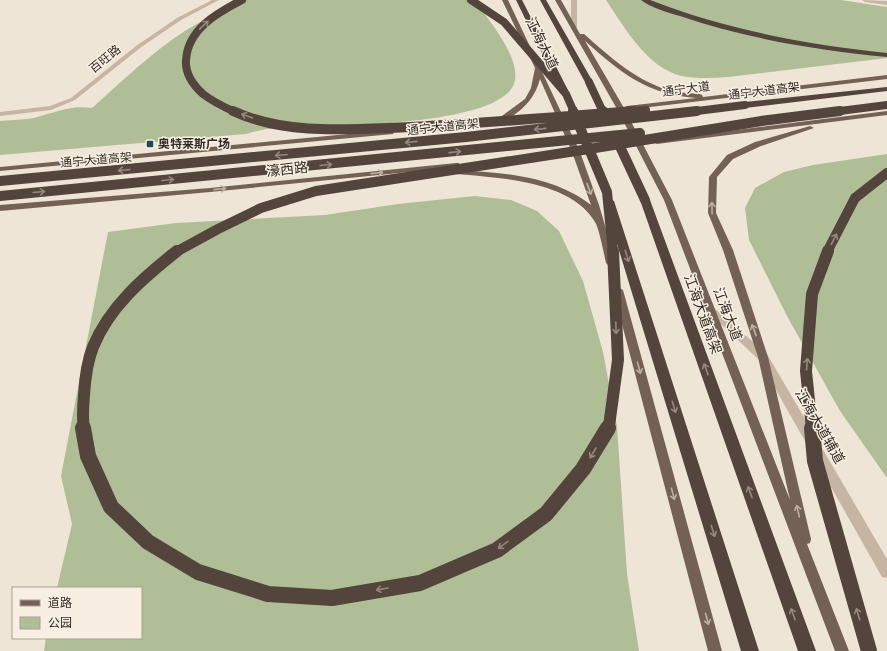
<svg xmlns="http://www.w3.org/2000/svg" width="887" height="651" viewBox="0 0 887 651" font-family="'PT Sans','Noto Sans SC',sans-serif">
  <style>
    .green { fill: #afbe97 }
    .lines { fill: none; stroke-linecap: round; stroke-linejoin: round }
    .minor { fill: #c7b5a3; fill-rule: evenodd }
    .major { fill: #746156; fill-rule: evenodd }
    .highway { fill: #53443c; fill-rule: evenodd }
    .highway-bridge-far3 { stroke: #53443c; stroke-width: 8 }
    .highway-bridge-far2 { stroke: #53443c; stroke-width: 10 }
    .highway-bridge-far1 { stroke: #53443c; stroke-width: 12 }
    .highway-bridge { stroke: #53443c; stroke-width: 16 }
    .oneway { stroke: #95887e }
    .oneway2 { stroke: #bdafa3 }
    .poi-dot { fill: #1c4c52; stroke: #f8efe2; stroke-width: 1.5 }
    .labels { text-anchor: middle; stroke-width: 3; stroke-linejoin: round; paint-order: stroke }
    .far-street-label { font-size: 12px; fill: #322a25; stroke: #f8efe2 }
    .far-poi-label { font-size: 12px; font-weight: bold; fill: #322a25; stroke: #f8efe2; text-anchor: start }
    .street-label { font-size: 14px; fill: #322a25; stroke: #f8efe2 }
  </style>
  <rect width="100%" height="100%" fill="#efe5d6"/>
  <path class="green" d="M246 0H474C488 19 519 55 515 80 507 130 309 125 267 129 260 130 253 132 246 134L0 155V121C9 120 19 120 28 119 50 115 69 104 92 108 127 77 161 43 202 21 216 13 232 7 246 0Z
    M606 0H841L887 7V58L728 77C713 78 697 79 682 76 647 68 625 28 606 0Z
    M887 154V478L840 411 787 316 749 240 745 208 755 188 784 172 813 165Z
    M475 196 511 200 537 211 559 231 583 281 603 352 617 426 627 574 639 651H44L46 638H141V588H57L72 524 61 476 108 232 176 223 325 215 398 204Z"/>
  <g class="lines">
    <path class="minor" d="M212 0H219L181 20 140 48 75 100 51 110 0 116V112L50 106 71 98 136 46 177 18Z
      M571 0H577V27L574 29 571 27Z
      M862 0 887 1V5L865 2Z
      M710 306 713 307 767 354 887 559V578L882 577 759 360 707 311 705 309Z"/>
    <path class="major" d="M502 0H508L580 152 599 205 616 263 614 265H608L606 263C604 254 599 228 595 222 570 180 499 178 456 174L452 172 456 170C503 173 552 175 591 205L572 152 540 79C535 97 526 107 511 117 506 120 502 123 496 123L495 121 525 99 531 88 535 68Z
      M555 0H561L580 34H584C610 57 637 82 672 91 681 93 691 93 700 94L702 95 703 97 887 75V79L625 110 672 200 790 500 758 357 723 250 708 213 709 177 727 155 755 142 810 126 814 128 761 146 733 159 717 177 716 213 733 250 768 357 811 539 810 543 807 544 849 651H835L664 200 617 109ZM585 41C621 73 646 94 696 98L627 106 624 108Z
      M887 111V115L657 144 653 142 657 140Z
      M390 130 394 132 393 134 0 171V167Z
      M456 163H459V167L210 192 0 211V205L210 188Z
      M618 287 623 290 722 651H708L613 290Z"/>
    <path class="highway" d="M516 0H522L570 94 569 96H563L562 94Z
      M540 0H546L593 82 592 84H589L585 82Z
      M641 0H650C727 30 805 44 887 53V57C817 50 747 39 680 16 669 13 649 7 641 0Z
      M887 87V91L745 108 741 105 745 102Z
      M645 197 650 200 816 651H798L640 200Z
      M609 198 614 201 759 651H741L604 201Z"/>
    <path class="highway-bridge-far3" d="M471 0 504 22 566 94 574 112
      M589 82 603 112
      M235 112C224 107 213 102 203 94 193 85 185 73 186 60 188 29 217 13 242 0
      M620 112 646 110
      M689 112 745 105
      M832 112 887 105"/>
    <path class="highway-bridge-far2" d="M233 111C287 136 352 129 410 127 484 123 559 117 633 111
      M573 111 589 149
      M603 111 607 120
      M761 121 840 111
      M616 138 645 200
      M589 149 607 192 613 252
      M589 149 768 120
      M0 181 466 137 697 111
      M0 196 640 133
      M176 252 218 229 261 208 316 191 589 149
      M827 252 855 198 887 173"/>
    <path class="highway-bridge-far1" d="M84 429C82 418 83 407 84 395 85 379 87 362 93 347 109 307 144 277 177 251
      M607 429 609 426 618 360 613 251
      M812 429 806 371 812 294 828 251"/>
    <path class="highway-bridge" d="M83 428 88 456 111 507 148 542 198 572 268 594 332 598 420 583 497 550 546 514 583 469 608 428
      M812 428 815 461 869 651"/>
  </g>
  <defs><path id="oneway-shaft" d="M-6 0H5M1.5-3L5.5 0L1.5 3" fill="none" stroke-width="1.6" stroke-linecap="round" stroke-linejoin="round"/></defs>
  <g class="oneway">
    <use href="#oneway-shaft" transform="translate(204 25) rotate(-44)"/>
    <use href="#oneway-shaft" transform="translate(247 116) rotate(-160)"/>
    <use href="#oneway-shaft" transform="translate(540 129) rotate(174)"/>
    <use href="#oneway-shaft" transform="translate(411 142) rotate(174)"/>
    <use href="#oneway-shaft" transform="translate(455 152) rotate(-6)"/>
    <use href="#oneway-shaft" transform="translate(281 155) rotate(175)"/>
    <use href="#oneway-shaft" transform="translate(326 165) rotate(-5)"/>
    <use href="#oneway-shaft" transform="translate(124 170) rotate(175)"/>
    <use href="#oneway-shaft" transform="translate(168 180) rotate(-5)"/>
    <use href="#oneway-shaft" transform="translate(39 192) rotate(-5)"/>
    <use href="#oneway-shaft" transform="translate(834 239) rotate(-63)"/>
    <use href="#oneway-shaft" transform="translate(627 256) rotate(73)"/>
    <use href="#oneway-shaft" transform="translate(616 328) rotate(88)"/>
    <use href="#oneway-shaft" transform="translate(807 364) rotate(-86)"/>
    <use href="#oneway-shaft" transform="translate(706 369) rotate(-110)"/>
    <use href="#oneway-shaft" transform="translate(674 407) rotate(73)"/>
    <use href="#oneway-shaft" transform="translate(593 453) rotate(121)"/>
    <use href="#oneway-shaft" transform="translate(750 492) rotate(-110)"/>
    <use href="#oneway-shaft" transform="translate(713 531) rotate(73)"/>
    <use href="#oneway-shaft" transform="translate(503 545) rotate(144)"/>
    <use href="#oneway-shaft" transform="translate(382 589) rotate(170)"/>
    <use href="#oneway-shaft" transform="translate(793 614) rotate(-110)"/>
    <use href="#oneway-shaft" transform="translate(858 614) rotate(-106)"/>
  </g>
  <g class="oneway2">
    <use href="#oneway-shaft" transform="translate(377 173) rotate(-6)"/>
    <use href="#oneway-shaft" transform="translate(220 189) rotate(-6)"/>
    <use href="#oneway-shaft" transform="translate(589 189) rotate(70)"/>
    <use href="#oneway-shaft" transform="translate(712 208) rotate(-91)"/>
    <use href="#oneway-shaft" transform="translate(754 330) rotate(-110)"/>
    <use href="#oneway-shaft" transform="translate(639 368) rotate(75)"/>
    <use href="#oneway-shaft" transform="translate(673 494) rotate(75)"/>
    <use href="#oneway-shaft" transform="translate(798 511) rotate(-103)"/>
    <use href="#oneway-shaft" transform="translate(707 619) rotate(75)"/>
  </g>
  <rect class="poi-dot" x="146" y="140" width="8" height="8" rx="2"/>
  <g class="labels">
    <g class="far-street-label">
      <text transform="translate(105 59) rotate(-39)" y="4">百旺路</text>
      <text transform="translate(686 89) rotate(-7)" y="4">通宁大道</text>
      <text transform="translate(764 91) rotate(-7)" y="4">通宁大道高架</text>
      <text transform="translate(443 127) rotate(-6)" y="4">通宁大道高架</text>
      <text transform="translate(96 160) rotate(-5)" y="4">通宁大道高架</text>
    </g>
    <g class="far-poi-label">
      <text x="158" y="148">奥特莱斯广场</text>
    </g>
    <g class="street-label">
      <text transform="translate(542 43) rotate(64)" y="5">江海大道</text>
      <text transform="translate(287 169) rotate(-6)" y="5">濠西路</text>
      <text transform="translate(703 314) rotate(70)" y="5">江海大道高架</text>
      <text transform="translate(728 314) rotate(69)" y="5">江海大道</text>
      <text transform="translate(820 426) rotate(60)" y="5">江海大道辅道</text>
    </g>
  </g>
  <rect x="12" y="587" width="130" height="52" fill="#f8efe2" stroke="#a9a096"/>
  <rect x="20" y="600" width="20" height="6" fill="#746156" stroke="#a9a096"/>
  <text x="48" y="607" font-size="12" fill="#322a25">道路</text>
  <rect x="20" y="617" width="20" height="12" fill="#afbe97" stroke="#a9a096"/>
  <text x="48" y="627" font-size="12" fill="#322a25">公园</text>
</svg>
